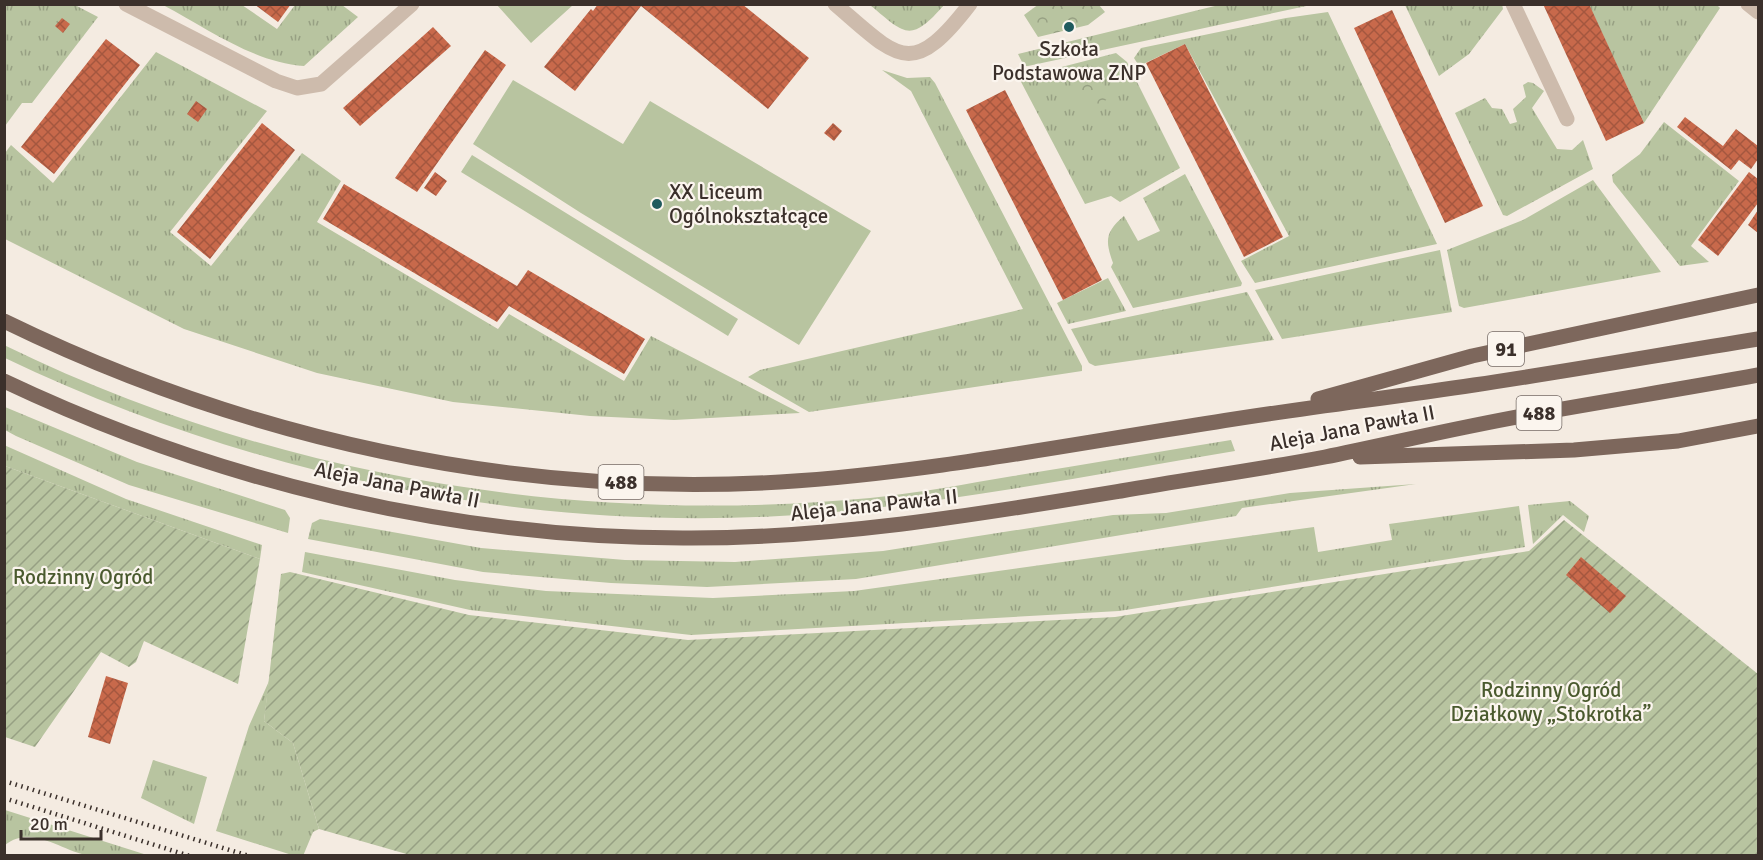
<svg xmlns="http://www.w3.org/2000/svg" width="1763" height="860" viewBox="0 0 1763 860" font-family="Signika,sans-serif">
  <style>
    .grass { fill: url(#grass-tufts) }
    .park { fill: url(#park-crowns) }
    .garden { fill: url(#garden-furrows) }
    .pitch { fill: #b8c4a0 }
    .building { fill: url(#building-cross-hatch) }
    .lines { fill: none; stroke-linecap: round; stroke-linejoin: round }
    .minor { stroke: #cdbbac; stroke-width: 15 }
    .primary { stroke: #7d675c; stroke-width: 15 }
    .rail { stroke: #3b302b; stroke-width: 4.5; stroke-dasharray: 1.5 4.5; stroke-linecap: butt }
    .poi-dot { fill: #1f5a5e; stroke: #fbf5ee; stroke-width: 2 }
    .labels { text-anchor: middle; stroke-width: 4.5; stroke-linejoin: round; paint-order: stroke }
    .shield { fill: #fbf5ee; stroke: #756b66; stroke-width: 1.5 }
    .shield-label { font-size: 20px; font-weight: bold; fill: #3b302b }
    .poi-label { font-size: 21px; fill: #3b302b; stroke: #fbf5ee }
    .street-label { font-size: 21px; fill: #3b302b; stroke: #fbf5ee }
    .park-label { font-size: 21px; fill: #4a5a2e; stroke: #fbf5ee }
  </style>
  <defs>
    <pattern id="grass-tufts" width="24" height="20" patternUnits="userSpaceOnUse" patternTransform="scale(1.5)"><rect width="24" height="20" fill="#b8c4a0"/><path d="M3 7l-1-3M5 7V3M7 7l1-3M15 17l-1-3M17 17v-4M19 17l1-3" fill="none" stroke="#97a083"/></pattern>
    <pattern id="park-crowns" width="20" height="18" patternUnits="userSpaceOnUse" patternTransform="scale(1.5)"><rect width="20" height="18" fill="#b8c4a0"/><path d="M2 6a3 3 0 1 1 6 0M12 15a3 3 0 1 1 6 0" fill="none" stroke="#97a083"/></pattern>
    <pattern id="garden-furrows" width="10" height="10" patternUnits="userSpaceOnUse" patternTransform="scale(1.5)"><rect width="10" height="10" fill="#b8c4a0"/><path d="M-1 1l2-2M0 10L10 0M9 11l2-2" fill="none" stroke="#97a083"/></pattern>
    <pattern id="building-cross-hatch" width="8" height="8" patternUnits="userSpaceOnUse" patternTransform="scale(1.5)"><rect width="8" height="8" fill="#c8694b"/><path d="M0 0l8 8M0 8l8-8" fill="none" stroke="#a4573f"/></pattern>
  </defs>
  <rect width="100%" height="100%" fill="#f4ebe1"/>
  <path class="grass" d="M1502 4 1503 9 1469 54 1439 76 1405 5Z
    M1716 4 1720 8 1644 123 1589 5Z
    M5 5H75L98 17 32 103H22L5 126Z
    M163 5H242L277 29 295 5H342L358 17 304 66C254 63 207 28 163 5Z
    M870 5H944C910 44 905 34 870 5Z
    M1219 5H1311L1028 66H1024L1018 54Z
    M1328 12 1437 244 1255 283 1241 261 1289 236 1185 44 1139 66 1134 58 1141 48 1286 18Z
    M156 52 267 111 170 232 211 266 302 153 341 181 317 222 498 329 509 314 624 381 651 336 800 413 674 420 590 416 453 402 317 373 184 329 5 239V153L11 145 53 183Z
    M1116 53 1127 62 1180 168 1120 202 1111 196 1085 204 1019 78Z
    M882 70 907 78 930 77 935 83 1082 366V371L809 412 748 377 760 370 1023 309 911 91Z
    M1528 82 1533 83 1544 91 1532 108 1557 149 1572 150 1583 140 1593 169 1507 216 1503 215 1455 113 1485 98 1492 108 1502 109 1510 124 1517 122 1513 109 1526 97 1523 85Z
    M1664 122 1739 181 1691 246 1709 262 1680 266 1613 182 1612 175 1640 154Z
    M1185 174 1242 283 1241 286 1133 308 1111 267 1113 263C1105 241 1105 232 1124 216L1138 241 1160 231 1143 198Z
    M1593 180 1661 272 1464 308 1459 306 1447 250 1523 220Z
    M1440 250 1452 312 1282 339 1255 290Z
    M1108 278 1126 311 1068 324 1057 303Z
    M1247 292 1274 340 1095 366 1089 363 1071 329Z
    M4 345C272 476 574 526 870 498 918 493 966 484 1013 476 1086 464 1159 452 1231 440L1235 451C1090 475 944 505 797 515 525 533 250 475 5 358Z
    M5 407 137 462 285 510 290 518 288 533 129 485 16 436 5 430Z
    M4 445 126 499 262 545 260 559 5 466Z
    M1416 484 1242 508 1236 516 856 579 707 587 611 583 483 572 308 539 312 523 320 519 481 548 625 560 735 562 883 551 1113 515 1166 513 1290 493Z
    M1570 501 1589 516 1584 532 1563 515 1533 544 1528 505Z
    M1519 506 1525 547 1119 611 691 635 470 610 302 572 305 552 455 580 546 591 713 598 854 591 1314 527 1318 552 1392 540 1389 524Z
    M269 681 264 721 293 743 319 829 313 832 303 856 292 855 216 831 249 726Z
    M153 760 207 777 194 824 141 798Z
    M5 810 147 855C129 856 108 858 90 856 60 851 33 824 5 845Z"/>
  <path class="park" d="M1039 4 1099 5 1105 12 1088 25 1038 37 1024 15Z
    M1450 5H1483L1456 18Z
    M1094 66 1110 98 1086 111 1069 80Z"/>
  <path class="garden" d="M5 466 260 559 238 684 144 641 136 662 129 667 101 652 35 747 5 737Z
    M1564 520 1758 674V855H410L319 829 293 743 264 721 281 574 290 572 469 615 688 640 1115 617 1529 551Z"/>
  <path class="pitch" d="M497 5H573L531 43Z
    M513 80 623 144 650 101 871 231 799 345 581 213 473 144Z
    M472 155 738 319 728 336 461 172Z"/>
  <path class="building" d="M254 4H291L278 22Z
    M598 4H742L809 58 768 109 641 6 575 91 544 67 591 9 593 11Z
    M1543 4H1589L1644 123 1606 141Z
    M1392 10 1483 206 1445 223 1354 28Z
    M62 18 70 24 63 33 55 26Z
    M433 27 451 46 360 126 343 108Z
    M106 39 140 65 54 174 21 147Z
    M1185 44 1283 237 1244 257 1146 63Z
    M485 50 506 65 417 192 395 178Z
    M1005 90 1102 280 1063 300 966 110Z
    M196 101 207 109 198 122 187 114Z
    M1685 117 1723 146 1736 129 1758 146V159L1751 169 1739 160 1731 170 1677 127Z
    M262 123 295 150 210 259 177 232Z
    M833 123 842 131 834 141 824 133Z
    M435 172 447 181 436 196 424 188Z
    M1749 172 1758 179V203L1718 256 1698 240Z
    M344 184 517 286 528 270 645 339 624 374 509 306 497 322 323 219Z
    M1758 210V233L1748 225Z
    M1581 557 1626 596 1610 613 1566 575Z
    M106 676 128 683 110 744 88 737Z"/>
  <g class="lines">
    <path class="minor" d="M126 4 276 81 297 88 321 84 412 4
      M835 4C898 58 911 81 970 4
      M1513 4 1567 119
      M1748 4 1758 12"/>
    <path class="primary" d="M4 321C244 438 512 498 780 482 926 473 1071 444 1216 422 1302 408 1388 398 1474 385 1569 371 1664 354 1758 339
      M4 381C215 481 450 538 683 538 831 539 975 515 1121 491 1189 479 1257 470 1325 457 1393 443 1460 427 1528 415 1605 401 1682 389 1758 375
      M1318 399 1472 356 1758 295
      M1360 457 1574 450 1678 441 1758 426"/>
    <path class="rail" d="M4 781 249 856
      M4 798 190 856"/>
  </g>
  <g class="poi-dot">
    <circle cx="1069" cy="27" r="6"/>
    <circle cx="657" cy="204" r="6"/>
  </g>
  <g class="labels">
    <g class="shield">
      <rect x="1488" y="332" width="36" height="34" rx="4.5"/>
      <rect x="1516.5" y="396" width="45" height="34" rx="4.5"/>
      <rect x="598.5" y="465" width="45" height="34" rx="4.5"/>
    </g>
    <g class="shield-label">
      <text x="1506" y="356">91</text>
      <text x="1539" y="420">488</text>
      <text x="621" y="489">488</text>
    </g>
    <g class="poi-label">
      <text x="1069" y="56">Szkoła<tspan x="1069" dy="24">Podstawowa ZNP</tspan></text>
      <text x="669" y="199" text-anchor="start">XX Liceum<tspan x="669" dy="24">Ogólnokształcące</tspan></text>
    </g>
    <g class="street-label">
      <text transform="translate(1352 428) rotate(-11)" y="7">Aleja Jana Pawła II</text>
      <text transform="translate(397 485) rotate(11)" y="7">Aleja Jana Pawła II</text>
      <text transform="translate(874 505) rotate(-6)" y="7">Aleja Jana Pawła II</text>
    </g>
    <g class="park-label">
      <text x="83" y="584">Rodzinny Ogród</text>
      <text x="1551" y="697">Rodzinny Ogród<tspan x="1551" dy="24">Działkowy „Stokrotka”</tspan></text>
    </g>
  </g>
  <rect width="1763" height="860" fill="none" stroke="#3b302b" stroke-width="12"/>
  <path d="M21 830v9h80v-9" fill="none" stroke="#3b302b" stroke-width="3"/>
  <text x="30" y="830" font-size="18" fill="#3b302b" stroke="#fbf5ee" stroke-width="4.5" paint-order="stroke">20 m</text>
</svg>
